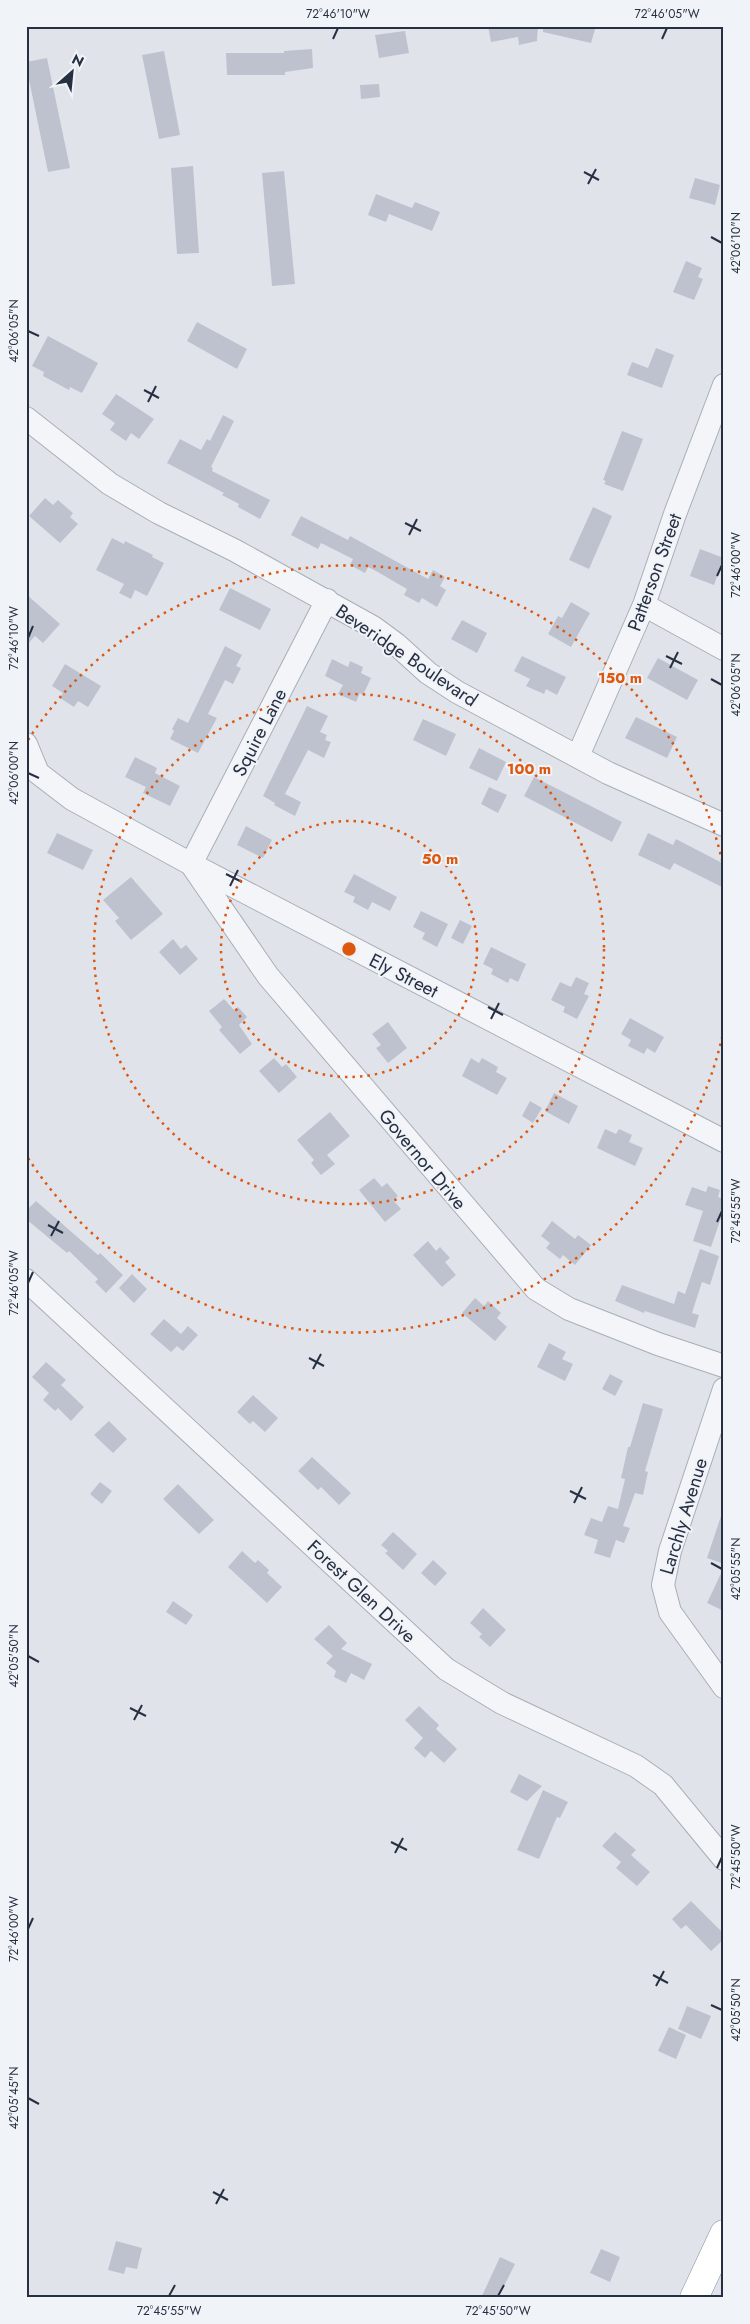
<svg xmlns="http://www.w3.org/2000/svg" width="750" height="2324" viewBox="0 0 750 2324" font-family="Jost,sans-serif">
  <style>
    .building { fill: #bdc2ce }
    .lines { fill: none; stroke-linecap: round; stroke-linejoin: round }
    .minor-casing { stroke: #a8aeb8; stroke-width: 24 }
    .highway-casing { stroke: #8690a2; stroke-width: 29 }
    .minor { stroke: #f3f5f8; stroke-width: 22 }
    .highway { stroke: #fff; stroke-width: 28 }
    .ticks { fill: none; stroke: #273043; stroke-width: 2 }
    .ring { fill: none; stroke: #de570f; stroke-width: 2.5; stroke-dasharray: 2.5 5 }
    .labels { text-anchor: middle; stroke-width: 4; stroke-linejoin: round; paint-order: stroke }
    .street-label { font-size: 19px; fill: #273043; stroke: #f0f3f7 }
    .centre { fill: #de570f; stroke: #f0f3f7; stroke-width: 2.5 }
    .ring-label { font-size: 15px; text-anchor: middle; font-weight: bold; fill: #de570f; stroke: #f0f3f7; stroke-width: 4; stroke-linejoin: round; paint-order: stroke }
    .neatline { fill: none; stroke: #273043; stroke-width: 2 }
    .ticks-label { font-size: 12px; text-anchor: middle; fill: #273043 }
  </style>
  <rect width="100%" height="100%" fill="#e0e4ea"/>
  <path class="building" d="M488 26H538L537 41 519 45 518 37 491 42Z
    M543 26H596L591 43 543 32Z
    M405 31 409 53 379 58 375 35Z
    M312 49 313 68 285 72V75H227L226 53H284V51Z
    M164 51 180 135 159 139 142 55Z
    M47 58 70 168 48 172 26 65V62Z
    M379 84 380 97 361 99 360 85Z
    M193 166 199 253 177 254 171 168Z
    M284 171 295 284 272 286 262 173Z
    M695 178 720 185 715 205 689 198Z
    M376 194 412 208 415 202 440 212 432 231 389 214 386 222 368 215Z
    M686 261 702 268 698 277 703 279 694 300 673 292Z
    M197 322 247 349 237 369 187 341Z
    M48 336 98 363 82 393 70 387 69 390 43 376 44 372 32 366Z
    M656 348 674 355 662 388 627 375 632 362 648 368Z
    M116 394 154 419 139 439 131 433 126 441 110 430 115 423 102 414Z
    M223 415 234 421 211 467 213 468 212 471 270 500 260 519 238 507 239 504 222 495 224 493 167 463 180 439 201 450 207 439 210 441Z
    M622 431 643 439 623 491 604 484 606 481 603 480Z
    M45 498 53 505 58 500 73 513 70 517 78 524 60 543 29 516Z
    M593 507 612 516 589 569 569 560Z
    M301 516 348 540 350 536 428 579 433 570 445 577 440 586 446 590 437 607 422 598 419 603 404 595 407 589 376 571 368 567 365 573 350 565 353 559 321 543 318 549 291 535Z
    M112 538 124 544 125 541 153 555 152 557 164 563 147 596 135 590 131 599 119 593 124 584 96 570Z
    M700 549 724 558 714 585 690 576Z
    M230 588 271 609 260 630 219 610Z
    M26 594 60 624 43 643 35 636 26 646Z
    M571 602 590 613 571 647 548 634 558 616 562 618Z
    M462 620 487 633 477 653 451 639Z
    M225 646 242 655 236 666 241 668 233 684 225 680 208 714 217 718 198 753 170 739 174 731 172 729 178 718 188 723Z
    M522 656 566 677 557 695 546 689 544 694 526 686 530 679 514 671Z
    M658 658 698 680 687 700 647 678Z
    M332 659 348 667 350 661 363 667 361 673 371 678 363 695 360 693 356 702 338 694 343 685 325 676Z
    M65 664 101 686 88 707 78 701 74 707 60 698 63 693 52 686Z
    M307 706 328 716 320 732 327 735 325 740 331 742 324 758 308 750 285 794 301 802 295 816 274 805 275 803 263 796Z
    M636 717 677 737 667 758 625 738Z
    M423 719 456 734 446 756 413 740Z
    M479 748 506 762 497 781 469 768Z
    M135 757 157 768 155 773 180 786 170 806 143 793 146 787 125 777Z
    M534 777 622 822 612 842 524 796Z
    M489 787 507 795 498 813 481 804Z
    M246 826 272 840 263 858 237 845Z
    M57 833 93 850 83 870 47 853Z
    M648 833 673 845 676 839 724 864V888L674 863 670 870 638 855Z
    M354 874 397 897 390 911 372 902 368 910 353 902 355 897 344 892Z
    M131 877 163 914 131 940 115 921 119 918 103 900Z
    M421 911 448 924 437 947 422 939 425 933 413 927Z
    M460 920 472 926 463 944 451 938Z
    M173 939 181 949 186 945 198 959 180 975 159 952Z
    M491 947 526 964 518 982 510 978 508 983 491 974 493 969 483 964Z
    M576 977 589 983 584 994 589 996 577 1019 563 1012 565 1007 551 1000 560 982 571 987Z
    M224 999 234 1010 238 1007 247 1017 239 1025 252 1044 240 1054 219 1030 222 1027 209 1011Z
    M630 1018 664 1037 655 1053 647 1048 644 1054 628 1046 631 1040 621 1034Z
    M388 1022 407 1048 388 1063 376 1048 381 1045 372 1034Z
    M274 1058 282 1067 286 1064 297 1077 279 1093 259 1071Z
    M471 1058 479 1063 482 1058 498 1067 496 1072 507 1078 497 1095 462 1076Z
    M554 1093 578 1106 569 1124 545 1111Z
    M530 1101 542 1108 533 1123 522 1116Z
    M330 1112 350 1136 327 1155 335 1164 321 1175 311 1163 314 1160 297 1140Z
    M605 1129 616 1134 619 1129 632 1135 629 1142 643 1148 635 1166 597 1148Z
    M374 1178 382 1187 387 1183 398 1196 393 1200 401 1209 385 1222 359 1190Z
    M708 1186 720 1190 718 1197 724 1199V1219L721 1218 711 1247 693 1241 703 1211 685 1205 692 1187 706 1192Z
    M36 1201 98 1255 100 1253 123 1275 106 1293 95 1282 98 1279 69 1251 67 1253 26 1219V1211Z
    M552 1221 575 1239 578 1235 591 1245 575 1265 563 1255 560 1259 546 1248 550 1243 541 1236Z
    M428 1241 436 1251 440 1247 450 1258 445 1262 456 1275 442 1287 413 1255Z
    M700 1249 719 1256 710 1285 702 1282 692 1313 699 1315 695 1328 645 1311 644 1313 615 1301 622 1285 674 1304 678 1291 685 1294Z
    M132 1274 147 1289 134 1303 119 1288Z
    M475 1298 484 1306 488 1301 501 1313 497 1318 507 1327 495 1341 462 1313Z
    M164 1319 181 1334 188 1326 198 1335 183 1351 177 1346 171 1352 150 1334Z
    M549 1343 566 1352 562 1359 573 1364 565 1381 537 1367Z
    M46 1362 66 1380 61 1385 84 1407 71 1421 58 1408 55 1411 43 1400 49 1393 32 1377Z
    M610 1374 623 1381 615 1396 602 1389Z
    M253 1395 278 1418 265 1432 253 1421 250 1424 237 1412Z
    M643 1403 663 1409 645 1471 648 1472 643 1495 635 1493 623 1526 630 1528 624 1543 616 1540 610 1558 594 1553 598 1540 584 1535 591 1518 602 1522 608 1506 618 1509 625 1479 621 1478 628 1447H630Z
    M109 1421 127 1439 113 1453 94 1435Z
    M312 1457 351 1493 339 1505 321 1487 318 1490 298 1471Z
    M100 1482 112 1491 102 1504 90 1494Z
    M178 1484 214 1520 199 1534 163 1499Z
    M721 1516H724V1564L707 1558Z
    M393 1532 417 1554 403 1570 385 1553 388 1551 381 1545Z
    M242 1551 255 1563 258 1560 269 1570 267 1573 282 1587 267 1603 228 1567Z
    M433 1560 447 1573 435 1586 421 1573Z
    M724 1567V1611L707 1603Z
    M173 1601 193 1615 186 1625 166 1612Z
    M483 1608 506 1630 490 1647 479 1637 482 1634 470 1623Z
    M329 1625 347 1643 341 1649 372 1664 364 1680 351 1673 346 1683 334 1677 336 1671 326 1663 333 1656 314 1639Z
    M419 1706 439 1725 436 1729 457 1749 444 1763 431 1751 425 1758 414 1748 423 1738 405 1720Z
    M519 1774 542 1786 527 1801 510 1792Z
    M543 1790 568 1802 560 1818 557 1817 539 1859 517 1850Z
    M615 1832 636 1850 631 1855 650 1872 637 1886 616 1868 621 1862 602 1846Z
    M691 1901 724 1934V1939L711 1951 686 1925 681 1929 672 1919Z
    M687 2006 711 2016 701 2039 678 2029Z
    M669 2027 686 2035 676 2059 658 2051Z
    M116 2241 142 2248 137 2269 126 2267 124 2274 108 2270Z
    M601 2249 620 2257 610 2282 590 2273Z
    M500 2257 515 2264 498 2298H481Z"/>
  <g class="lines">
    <defs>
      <path id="minor" d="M26 418 110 484 159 513 234 550 373 627 396 644 428 673 457 692 608 773 724 825
        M327 600 191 864 268 976 536 1289 569 1309 658 1344 724 1366
        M644 605 724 649
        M26 744 38 773 72 799 191 864 724 1141
        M578 756 644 605 675 514 724 385
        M26 1280 446 1669 502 1703 636 1766 663 1785 724 1859
        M724 1389 670 1551 663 1585 670 1612 724 1687"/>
      <path id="highway" d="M694 2298 724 2234"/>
    </defs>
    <use href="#minor" class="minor-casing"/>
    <use href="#highway" class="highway-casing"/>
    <use href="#minor" class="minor"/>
    <use href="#highway" class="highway"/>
  </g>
  <path class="ticks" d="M333 39 338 28M662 39 667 28M584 172 599 180M588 184 596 169M711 237 722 243M28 331 39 336M144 390 159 398M148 402 156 386M405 523 421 531M409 535 417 519M717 576 722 565M28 638 33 626M666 656 682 664M670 668 678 652M711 679 722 685M28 773 39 778M226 874 242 882M230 886 238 870M488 1007 503 1015M491 1019 499 1003M717 1222 722 1211M48 1225 63 1233M51 1236 59 1221M28 1283 33 1272M309 1358 324 1366M313 1369 321 1354M570 1491 586 1499M574 1503 582 1487M711 1563 722 1569M28 1656 39 1662M130 1708 146 1716M134 1720 142 1705M391 1842 407 1850M395 1853 403 1838M717 1868 722 1857M28 1929 33 1918M653 1975 668 1983M656 1986 664 1971M711 2005 722 2010M28 2098 39 2104M213 2192 228 2200M216 2204 224 2189M169 2296 175 2285M498 2296 504 2285"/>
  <g class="ring">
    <circle cx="349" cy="949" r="128"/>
    <circle cx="349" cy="949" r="255"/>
    <path d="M724 1029A383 383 0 0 1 28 1158M28 740A383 383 0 0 1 724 869"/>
  </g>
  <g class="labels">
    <g class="street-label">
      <text transform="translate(654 572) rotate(-70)" y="7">Patterson Street</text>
      <text transform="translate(407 655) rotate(34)" y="7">Beveridge Boulevard</text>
      <text transform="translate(259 732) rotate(-63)" y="7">Squire Lane</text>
      <text transform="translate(404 975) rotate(27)" y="7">Ely Street</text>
      <text transform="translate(423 1159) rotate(50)" y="7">Governor Drive</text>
      <text transform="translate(683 1516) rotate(-73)" y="7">Larchly Avenue</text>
      <text transform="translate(362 1591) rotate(43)" y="7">Forest Glen Drive</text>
    </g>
  </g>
  <circle cx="349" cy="949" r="8" class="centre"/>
  <g class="ring-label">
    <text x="620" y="683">150 m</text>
    <text x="529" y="774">100 m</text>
    <text x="440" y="864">50 m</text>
  </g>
  <rect width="750" height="2324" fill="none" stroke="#f0f3f7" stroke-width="55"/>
  <g transform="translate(72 72) rotate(27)" stroke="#f0f3f7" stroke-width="4" paint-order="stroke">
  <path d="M0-4L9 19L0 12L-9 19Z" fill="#273043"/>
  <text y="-8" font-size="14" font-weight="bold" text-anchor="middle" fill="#273043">N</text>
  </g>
  <rect x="28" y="28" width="694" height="2268" class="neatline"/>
  <g class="ticks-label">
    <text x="338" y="18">72°46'10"W</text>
    <text x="667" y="18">72°46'05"W</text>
    <text transform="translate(736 243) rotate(-90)" y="4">42°06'10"N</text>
    <text transform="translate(14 331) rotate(-90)" y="4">42°06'05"N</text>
    <text transform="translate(736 565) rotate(-90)" y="4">72°46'00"W</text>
    <text transform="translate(14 638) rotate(-90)" y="4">72°46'10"W</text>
    <text transform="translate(736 685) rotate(-90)" y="4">42°06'05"N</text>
    <text transform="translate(14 773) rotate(-90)" y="4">42°06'00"N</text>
    <text transform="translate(736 1211) rotate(-90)" y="4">72°45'55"W</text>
    <text transform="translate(14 1283) rotate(-90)" y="4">72°46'05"W</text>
    <text transform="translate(736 1569) rotate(-90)" y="4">42°05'55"N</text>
    <text transform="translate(14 1656) rotate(-90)" y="4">42°05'50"N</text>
    <text transform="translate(736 1857) rotate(-90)" y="4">72°45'50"W</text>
    <text transform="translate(14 1929) rotate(-90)" y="4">72°46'00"W</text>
    <text transform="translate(736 2010) rotate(-90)" y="4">42°05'50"N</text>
    <text transform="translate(14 2098) rotate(-90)" y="4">42°05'45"N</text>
    <text x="169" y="2315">72°45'55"W</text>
    <text x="498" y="2315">72°45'50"W</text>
  </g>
</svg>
